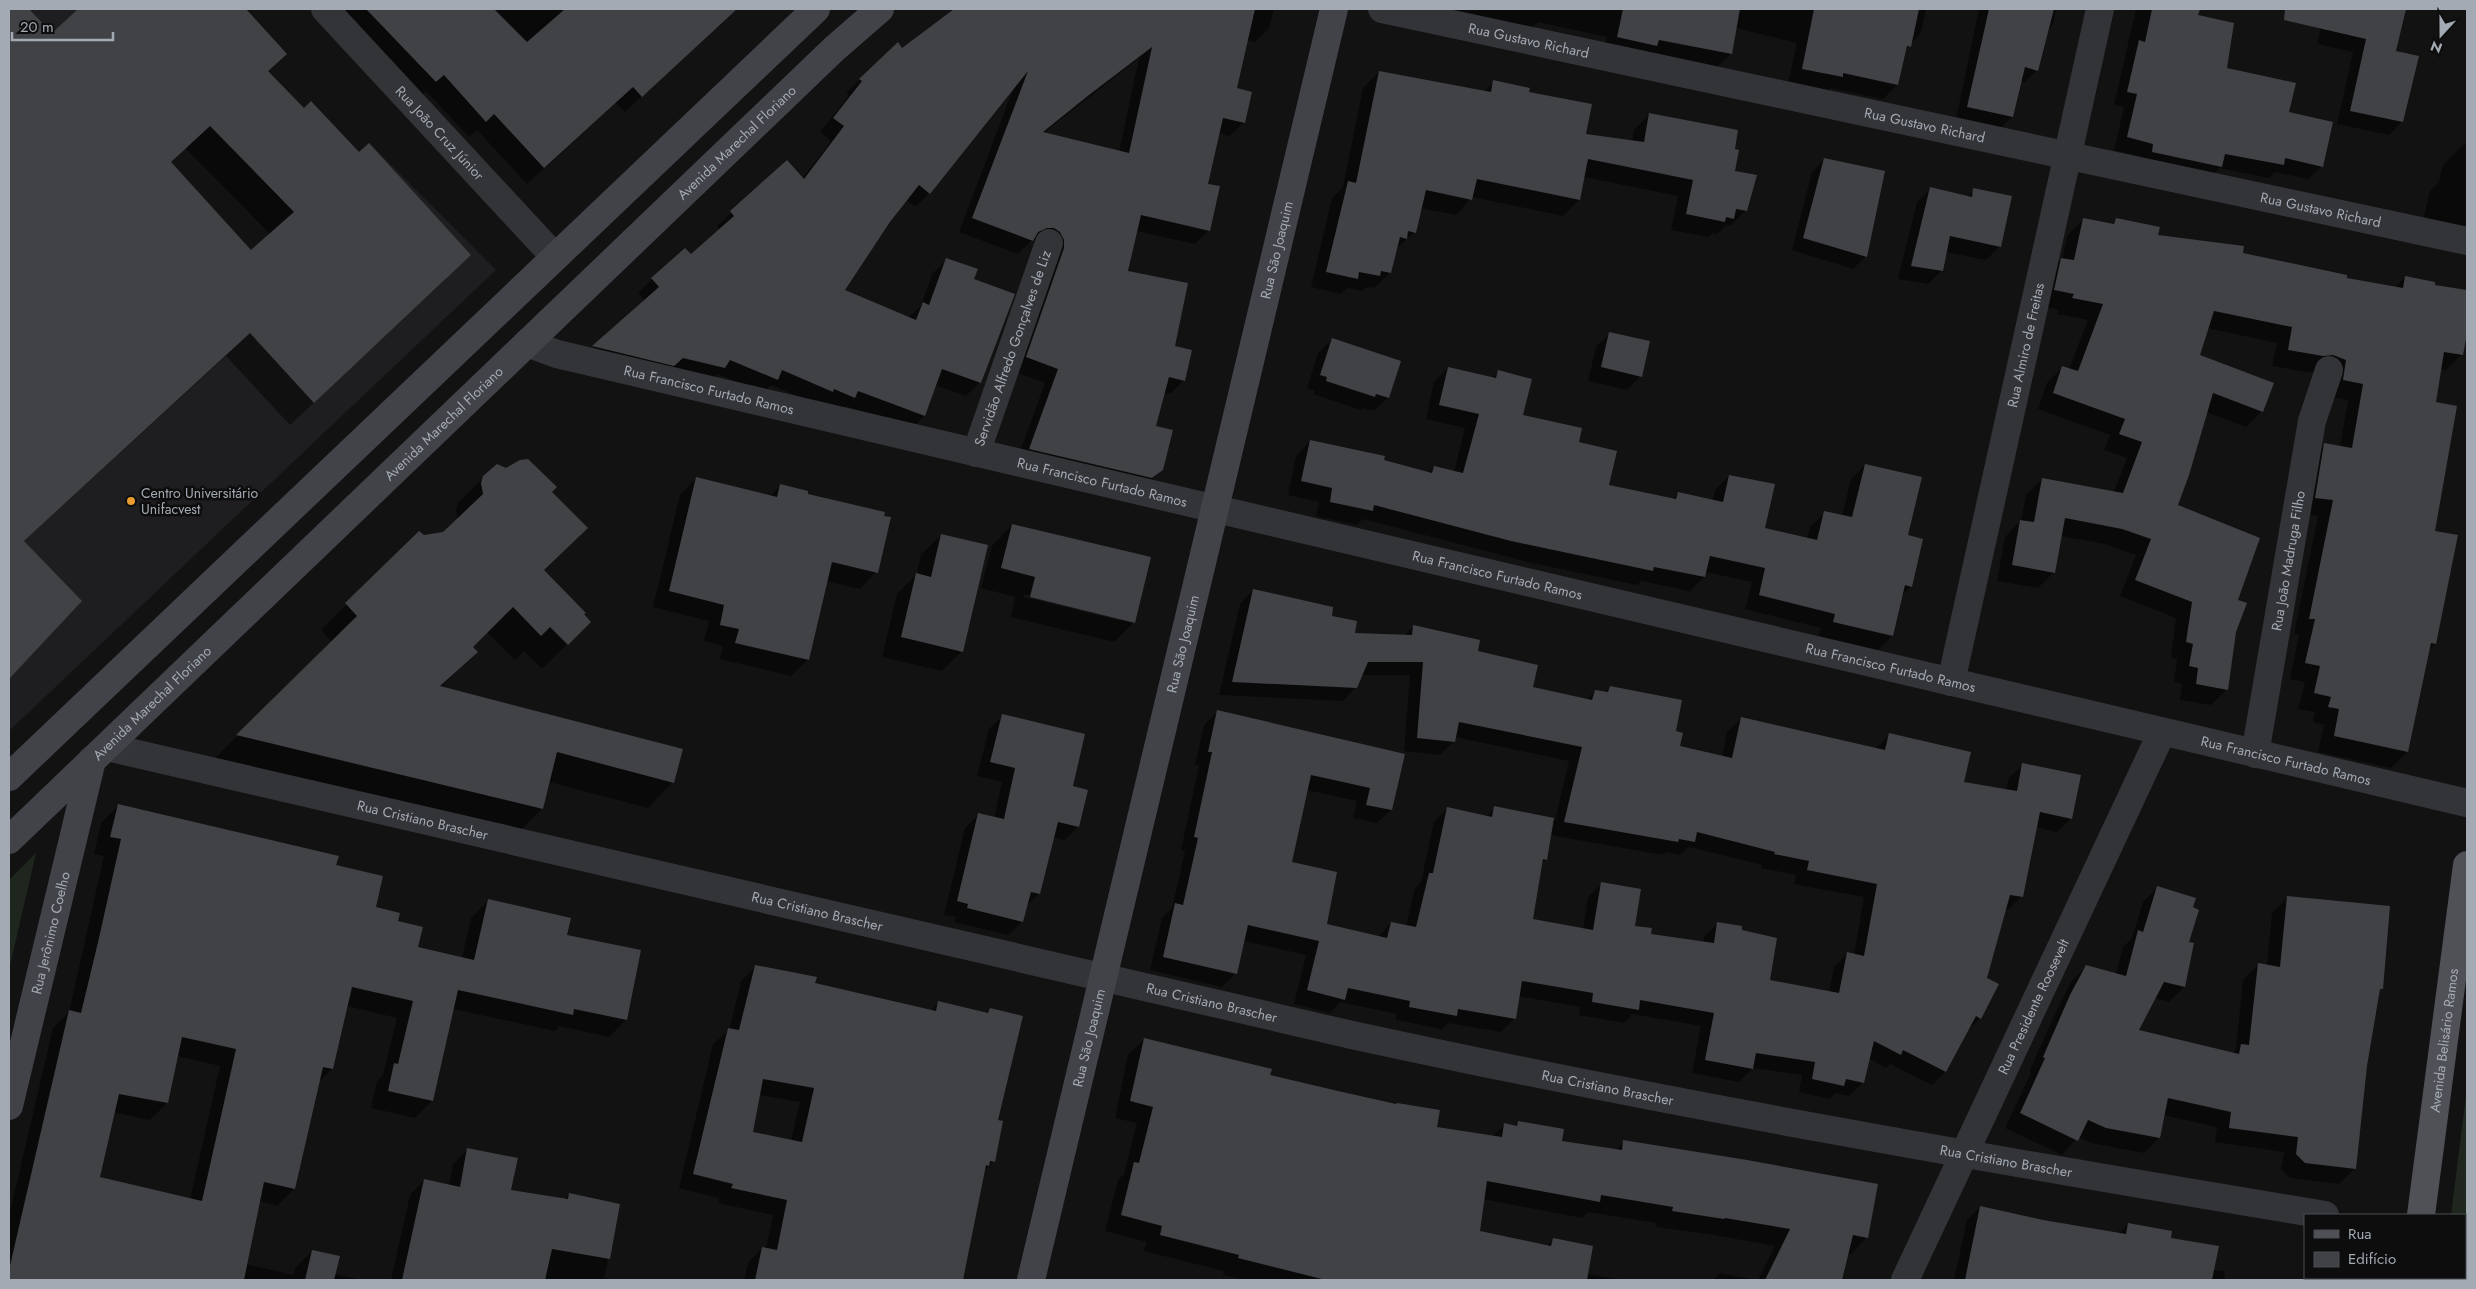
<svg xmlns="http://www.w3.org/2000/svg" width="2476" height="1289" viewBox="0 0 2476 1289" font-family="Jost,sans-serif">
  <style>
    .built { fill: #1e1e20 }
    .green { fill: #1e261e }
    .shadow { fill: #0007; fill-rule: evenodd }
    .building { fill: #414246; fill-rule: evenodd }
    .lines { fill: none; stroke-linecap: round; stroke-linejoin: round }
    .street { stroke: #333438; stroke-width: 28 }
    .secondary { stroke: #414348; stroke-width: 28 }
    .primary { stroke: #4f5157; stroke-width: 28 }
    .poi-dot { fill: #eb9c31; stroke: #0d0d0e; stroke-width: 2 }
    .labels { text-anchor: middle; stroke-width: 5; stroke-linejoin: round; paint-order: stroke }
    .street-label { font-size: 14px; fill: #a3aab3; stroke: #0d0d0e }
    .poi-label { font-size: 14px; fill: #a3aab3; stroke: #0d0d0e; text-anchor: start }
  </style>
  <rect width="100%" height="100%" fill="#121213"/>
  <path class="built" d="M9 9H246L287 54 171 162 251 250 369 143 496 270 9 731Z"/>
  <path class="green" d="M36 853 9 970V880Z
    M2467 1087V1280H2443V1278H2465V1215H2451Z"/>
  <path class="shadow" d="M9 9H27L51 35 80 9H245L285 53 267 72 446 279 290 425 226 356 23 542 81 601 9 677ZM185 148 271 235 252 252 170 163Z
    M332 9H736L625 112 616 103 527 184 477 130 469 137 426 91 419 98Z
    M956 9H1274L1269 28 1255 42 1247 40 1236 89 1244 122 1230 136 1218 133 1207 185 1209 230 1195 244 1136 231 1126 272 1173 347 1184 380 1170 394 1164 393 1155 427 1162 470 1148 484 1016 463 1045 383 1013 371 1039 242 1031 241 1018 254 959 232 1014 87 929 194 915 207 906 200 843 290 908 318 921 306 932 274 946 260 973 280 980 382 966 396 935 385 924 416 910 430 846 406 840 412 818 405 771 385 763 393 718 374 710 381 580 360 645 301 638 293 652 279 685 250 690 256 720 230 717 226 786 162 802 179 831 141 820 132 849 96 846 93 898 44 902 49ZM1139 58 1119 152 1043 133 1074 109Z
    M1412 9H1926L1921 33 1904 52 1897 85 1883 99 1830 88 1827 91 1788 83 1797 43 1736 28 1731 54 1716 68 1604 51 1607 37 1538 22 1529 31Z
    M1979 9H2056L2053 25 2047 31 2037 70 2025 82 2020 81 2012 117 1999 129 1956 119Z
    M2136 9H2198L2197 16 2225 69 2322 166 2308 179 2275 172 2269 178 2219 168 2207 180 2139 165 2141 157 2114 150 2124 107 2114 105Z
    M2313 9H2405L2395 52 2402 122 2389 135 2337 124 2353 52 2317 44 2324 13 2313 11Z
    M1379 72 1483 92 1494 82 1528 93 1585 135 1632 142 1634 130 1650 114 1733 150V172L1746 210 1730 226 1726 225 1717 234 1712 233 1708 237 1671 230 1678 196 1584 177 1579 200 1563 216 1472 197 1456 215 1420 208 1415 232 1397 248 1390 273 1374 288 1367 287 1363 291 1347 288 1341 294 1311 287 1332 198 1343 187 1363 88Z
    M2464 144 2467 145V240L2421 228 2430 191 2439 181 2443 165Z
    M1825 159 1866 256 1853 269 1792 250 1812 172Z
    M1931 189 1967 197 1974 190 2000 246 1986 260 1946 252 1942 270 1928 284 1898 279 1917 202Z
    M2084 219 2110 225 2116 219 2157 236 2345 279 2395 288 2405 277 2433 286 2467 292V329L2462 354 2446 370 2440 369 2434 403 2435 644 2429 650 2407 752 2391 768 2318 752 2324 725 2313 722 2315 712 2298 709 2305 682 2290 679 2299 635 2294 634 2318 516 2299 513 2308 461 2324 445 2340 447 2348 400 2328 396 2317 371 2306 372 2272 366 2277 343 2207 328 2199 355 2262 411 2246 427 2206 412 2176 506 2236 601 2235 632 2227 689 2211 705 2180 700 2182 684 2174 682 2177 659 2171 658 2176 618 2120 596 2136 555 2105 544 2060 536 2054 572 2038 588 1997 581 2005 537 2021 520 2026 495 2042 479 2114 492 2127 458 2104 450 2110 435 2038 409 2047 383 2063 367 2069 369 2088 320 2057 314 2059 310 2039 306 2045 275 2062 259 2068 235Z
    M1610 333 1640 376 1627 390 1588 381 1596 347Z
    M1332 340 1388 398 1374 411 1363 408 1361 410 1313 394 1315 391 1307 388 1318 353Z
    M1448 368 1492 378 1498 372 1522 416 1578 443 1607 486 1671 500 1678 493 1713 501 1715 490 1729 476 1763 529 1807 539 1810 527 1825 513 1842 516 1851 479 1865 465 1907 536 1911 586 1901 597 1892 636 1878 650 1819 636 1821 628 1745 609 1752 582 1705 572 1704 577 1690 591 1641 581 1637 585 1532 563 1363 519 1357 525 1316 516 1319 502 1288 495 1296 456 1310 441 1428 473 1434 467 1454 472 1465 428 1426 419 1434 382Z
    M484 477 551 492 543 570 590 622 542 669 524 651 515 660 487 632 471 647 476 652 440 688 673 782 648 808 549 782 542 809 516 834 212 761 332 642 321 630 419 533 423 537 444 533 458 520 456 510 458 503Z
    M696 478 769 497 780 486 806 495 876 572 860 589 826 581 808 660 791 676 720 659 723 646 704 641 709 621 653 607 680 495Z
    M1012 525 1134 622 1114 642 1011 617 1015 597 981 588 992 546ZM1024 594 1121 618V621L1024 597Z
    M941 535 962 651 942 671 882 657 897 594 917 574 921 555Z
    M1253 590 1330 617 1354 635 1404 636 1413 627 1477 652 1531 688 1586 700 1595 691 1604 693 1610 687 1674 732 1679 747 1722 757 1727 732 1741 719 1875 749 1890 735 1963 783 2006 790 2009 778 2023 764 2071 818 2057 832 2036 827 2021 897 2008 910H2005L1986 979 1980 1018 1966 1033 1945 1072 1932 1085 1890 1064 1886 1068 1868 1058 1863 1082 1849 1096 1835 1093 1830 1099 1799 1092 1802 1075 1753 1068 1739 1082 1692 1073 1701 1026 1632 1014 1624 1023 1579 1015 1580 1007 1518 996 1515 1018 1501 1032 1448 1023 1442 1029 1396 1020 1397 1014 1340 1002 1330 1013 1294 1004 1306 955 1244 941 1235 974 1222 987 1150 970 1162 918 1172 908 1185 851 1181 850 1199 765H1195L1204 725 1217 712 1403 755 1391 810 1377 823 1353 818 1357 801 1307 790 1291 863 1325 925 1378 937 1391 923 1406 926 1415 888 1421 882 1434 822 1448 808 1486 817 1495 808 1555 820 1569 761 1455 737 1454 741 1440 755 1404 751 1410 675H1361L1356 687 1343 701 1219 695 1240 604ZM1550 835 1663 855 1666 852 1680 855 1689 847 1762 865 1761 868 1796 875 1794 884 1864 897 1854 955 1847 954 1834 967 1829 993 1768 981 1741 931 1718 923 1704 937 1703 943 1650 935 1634 927 1602 884 1588 897 1583 929 1531 920 1541 864 1546 860Z
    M1003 716 1072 787 1078 826 1065 840 1053 837 1039 894 1026 906 1022 921 1009 935 954 922 956 917 944 915 965 828 979 814 994 818 1002 782 977 776 989 729Z
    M118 806 335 866 375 908 396 922 417 948 462 958 471 918 488 901 566 936 626 1020 609 1037 559 1026 555 1031 453 1009 432 1101 415 1118 371 1108 377 1081 383 1075 397 1018 347 1006 332 1069 318 1083 294 1189 277 1206 259 1201 246 1264 294 1275 295 1268 312 1251 334 1274 362 1280H9V1216L53 1028 69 1012 104 856 94 854 101 823ZM177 1056 220 1066 190 1200 98 1178 113 1112 150 1120 167 1103Z
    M2158 887 2191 908 2184 987 2169 1002 2154 998 2137 1031 2232 1054 2236 1050 2243 980 2258 965 2267 966 2272 913 2287 898 2381 988 2378 992 2366 1066 2354 1169 2339 1184 2290 1178 2281 1169 2284 1152 2215 1142 2217 1127 2163 1115 2159 1138 2144 1153 2091 1143 2078 1137 2062 1155 2005 1128 2031 1073 2029 1072 2056 1012 2071 982 2086 966 2116 975 2123 947 2132 938 2143 902Z
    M756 966 814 984 930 1011 939 1003 985 1014 990 1009 997 1121 994 1161 983 1172 961 1280H744L748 1263 762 1248 766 1249 773 1215 718 1203 719 1198 679 1188 713 1044 729 1030 741 981ZM759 1095 800 1102 791 1141 751 1133Z
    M1145 1039 1436 1128 1492 1137 1504 1125 1514 1127 1519 1122 1561 1142 1615 1150 1624 1142 1867 1237 1851 1254 1847 1253 1841 1280H1758L1775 1246 1708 1234 1656 1227 1657 1223 1588 1212 1582 1218 1483 1199 1478 1232 1546 1246 1553 1240 1587 1274 1624 1280H1246L1223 1275 1224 1271 1144 1251 1147 1242 1105 1231 1118 1180 1124 1174 1137 1123 1115 1118 1128 1055Z
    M468 1149 509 1191 564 1200 569 1195 618 1205 604 1280H391L410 1195 424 1180 449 1185 453 1164Z
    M1980 1207 2043 1221 2118 1234 2128 1224 2170 1239 2213 1270 2225 1271 2224 1280H1954L1967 1220Z
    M1720 1273 1755 1280H1713Z"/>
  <path class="building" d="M9 9H29L52 33 78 9H246L287 54 268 71 304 108 311 101 359 152 369 143 471 255 314 403 250 333 24 541 82 601 9 679ZM210 126 294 212 251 250 171 162Z
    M366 9H494L527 42 565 9H737L642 97 633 87 544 168 494 114 486 122 444 75 436 82Z
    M954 9H1255L1237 88 1252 92 1245 123 1223 118 1208 184 1220 186 1210 231 1141 215 1128 271 1188 283 1175 346 1192 350 1185 381 1169 377 1156 426 1173 430 1163 470 1152 478 1029 449 1058 369 1026 357 1064 248V240L1060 232 1054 228H1047L1038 232 1033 241 972 218 1028 71 930 194 919 185 890 222 845 290 916 320 923 302 929 305 946 258 978 269 974 279 1015 294 981 383 942 369 925 416 858 391 855 398 834 389 833 392 782 370 778 380 730 360 725 368 683 358 674 366 592 346 659 287 651 278 685 248 691 254 734 216 730 211 787 160 804 179 844 126 833 118 862 81 859 79 898 42 902 48ZM1152 47 1129 153 1043 132 1089 95Z
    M1623 9H1740L1732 54 1659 40 1657 46 1617 37Z
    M1814 9H1919L1911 47 1907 46 1898 85 1843 73V77L1802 69Z
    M1989 9H2054L2038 71 2025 67 2013 117 1967 107Z
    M2152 9H2200L2198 15 2234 23 2227 68 2296 83 2289 112 2333 122 2323 167 2285 158 2284 165 2225 154 2222 167 2152 152 2153 144 2127 137 2137 94 2127 92 2139 40 2145 42Z
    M2285 9H2406L2396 51 2419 56 2403 122 2350 111 2366 39 2284 20Z
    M1379 71 1491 92 1493 80 1530 88 1529 92 1592 104 1586 134 1644 142 1649 113 1738 130 1735 149 1739 150 1735 171 1757 175 1747 211 1736 209 1734 219 1726 217 1725 222 1686 214 1693 180 1588 159 1580 200 1477 179 1472 200 1426 190 1416 233 1408 231 1407 239 1400 237 1391 273 1381 271 1380 276 1359 272 1358 279 1326 272 1348 181 1356 183Z
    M1824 158 1885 171 1867 257 1803 238Z
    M1930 187 1972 197 1973 188 2012 196 2001 247 1950 236 1943 271 1911 266Z
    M2083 218 2114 224 2116 218 2160 227 2158 235 2244 246 2243 253 2347 275V278L2403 288 2405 276 2435 282V285L2467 290V334L2463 355 2444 352 2436 402 2457 406 2435 531 2458 535 2436 644 2431 643 2408 752 2334 736 2339 709 2328 707 2331 697 2314 693 2320 666 2305 663 2315 619H2309L2333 500 2315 498 2324 443 2352 448 2363 384 2343 380 2346 360 2333 355 2323 356 2288 350 2292 327 2214 311 2200 355 2274 383 2263 412 2213 393 2189 475 2178 505 2260 538 2238 600 2247 603 2236 632 2228 690 2196 684 2198 668 2189 666 2193 644 2186 642 2192 602 2135 580 2151 539 2122 529 2065 518 2055 573 2012 565 2020 520 2034 522 2042 478 2123 493 2142 442 2119 434 2125 419 2053 393 2062 366 2078 371 2103 304 2072 298 2074 294 2054 290 2061 258 2074 260Z
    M1609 332 1650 341 1642 377 1601 367Z
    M1332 338 1401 361 1389 398 1376 394 1375 397 1326 381 1327 377 1320 375Z
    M1448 367 1496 378 1498 370 1532 379 1523 415 1582 428 1579 442 1617 451 1609 485 1676 499 1678 492 1723 502 1729 475 1775 484 1765 528 1817 540 1824 511 1852 517 1865 464 1922 477 1908 535 1923 539 1912 587 1905 585 1893 636 1833 622 1835 614 1759 595 1765 568 1710 556 1705 577 1654 567 1653 571 1511 541 1374 505 1373 511 1330 502 1332 488 1301 481 1310 440 1385 456 1384 460 1432 473 1434 466 1463 473 1479 414 1439 405Z
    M528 459 557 487 552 492 588 528 544 570 586 613 584 614 591 622 568 645 550 627 541 636 513 607 473 647 478 652 440 686 683 749 674 783 557 752 543 809 236 735 357 616 345 603 419 531 424 535 443 532 483 494 481 483 483 476 497 464 506 468 520 460Z
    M696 477 777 497 780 484 808 491V494L885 512 884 516 891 517 878 573 832 562 809 660 735 643 739 629 720 625 724 605 669 591Z
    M1012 524 1151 557 1135 623 1030 597 1035 577 1001 568Z
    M941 534 988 545 963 652 901 637 916 573 931 577Z
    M1253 589 1333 607 1332 616 1357 621 1355 633 1412 635 1413 625 1480 640 1478 651 1538 665 1533 687 1592 700 1595 690 1608 692 1610 686 1682 700 1676 731 1683 733 1680 746 1732 758 1741 717 1885 750 1889 733 1971 752 1964 782 2017 791 2022 763 2081 775 2072 819 2040 812 2023 897 2010 895 1987 978 1999 984 1981 1019 1976 1016 1946 1072 1903 1050 1901 1055 1874 1041 1864 1083 1846 1079 1844 1086 1812 1079 1815 1062 1756 1053 1753 1069 1705 1060 1714 1013 1640 1000 1639 1010 1592 1002 1593 993 1522 981 1516 1019 1458 1009 1457 1016 1409 1007 1410 1001 1348 988 1345 1000 1307 990 1319 941 1248 925 1237 974 1163 957 1175 903 1183 905 1198 838 1194 837 1212 752H1208L1217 710 1405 754 1392 810 1366 805 1370 788 1311 775 1292 862 1337 872 1327 924 1387 938 1391 922 1416 927 1429 873H1433L1447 807 1492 817 1494 806 1554 818 1547 860 1543 859 1533 919 1593 930 1601 882 1641 889 1635 926 1652 928 1651 934 1714 943 1717 922 1742 926V930L1777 938 1770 980 1839 993 1847 952 1864 956 1877 884 1807 870 1809 861 1774 854 1775 852 1697 832 1695 842 1679 839 1678 842 1564 822 1582 747 1459 722 1455 742 1417 738 1423 662H1368L1357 688 1232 682Z
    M1002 714 1085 734 1073 786 1088 790 1079 827 1058 822 1040 894 1031 892 1023 922 967 908 968 904 957 901 978 813 1004 819 1015 768 990 762Z
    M118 804 339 856 336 865 383 876 376 907 400 913 398 921 423 927 418 947 474 960 488 899 571 918 567 935 641 950 627 1020 574 1009 573 1015 458 990 433 1101 388 1091 394 1063 398 1064 413 1001 352 987 333 1069 323 1067 295 1189 264 1182 244 1280H9V1270L69 1010 81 1013 99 938 121 839 110 837ZM182 1037 236 1049 202 1201 100 1177 119 1094 168 1103Z
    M2157 886 2196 898 2193 907 2199 910 2189 942 2194 943 2185 987 2164 982 2139 1030 2239 1054 2241 1044 2249 1045 2258 963 2280 967 2287 896 2390 906 2383 989H2380L2367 1066 2356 1169 2305 1163 2296 1154 2298 1137 2229 1128 2231 1112 2168 1098 2160 1138 2106 1128 2088 1120 2078 1141 2020 1113 2045 1058 2043 1057 2070 995 2086 965 2126 976 2138 930 2143 932Z
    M755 965 817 977 815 983 936 1011 938 1001 988 1013 990 1008 1023 1016 998 1120 1003 1121 995 1162 990 1161 989 1166 986 1165 963 1280H755L762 1247 777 1250 787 1200 731 1188 733 1184 693 1174 728 1028 739 1030ZM763 1079 814 1088 802 1142 753 1132Z
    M1144 1038 1272 1069 1270 1075 1338 1091 1396 1104 1397 1103 1440 1110 1437 1127 1502 1137 1504 1123 1517 1126 1518 1121 1564 1129 1562 1141 1622 1150 1623 1140 1747 1160 1878 1184 1868 1238 1853 1235 1842 1280H1765L1790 1229 1725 1218 1724 1219 1672 1211 1673 1207 1601 1195 1600 1202 1487 1181 1480 1231 1551 1246 1553 1238 1593 1246 1587 1280H1326L1238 1258 1239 1255 1160 1235 1162 1226 1121 1215 1134 1162 1139 1163 1153 1107 1130 1101Z
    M467 1148 518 1158 511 1190 568 1199 569 1193 620 1204 610 1259 552 1249 545 1280H402L424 1179 460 1187Z
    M1980 1206 2043 1220 2126 1234 2128 1223 2172 1231 2171 1238 2219 1246 2212 1280H1965Z
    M312 1250 340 1256 334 1280H305Z"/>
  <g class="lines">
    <g class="street">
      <path id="s1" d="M325 9 554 256"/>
      <path id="s2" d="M1382 9 2467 241"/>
      <path id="s3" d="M527 343 557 354 2467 803"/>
      <path id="s4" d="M976 453 1049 243"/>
      <path id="s5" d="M1951 682 2100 9"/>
      <path id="s6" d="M107 747 1352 1035C1674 1105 1999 1161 2325 1215"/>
      <path id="s7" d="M2255 754 2312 421 2329 370"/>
      <path id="s8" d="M1905 1280 2162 732"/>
    </g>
    <g class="secondary">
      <path d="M9 777 816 9"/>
      <path id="s9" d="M9 840 834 49 880 9"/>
      <path id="s10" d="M9 1106 92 760"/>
      <path id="s11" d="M1031 1280 1334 9"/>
    </g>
    <g class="primary">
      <path id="s12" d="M2421 1215 2467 865"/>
      <path d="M2413 1280V1278"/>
    </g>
  </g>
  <circle class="poi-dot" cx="131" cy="501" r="5"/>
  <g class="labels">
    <g class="street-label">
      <text dy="5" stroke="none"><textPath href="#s2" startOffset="150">Rua Gustavo Richard</textPath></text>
      <text dy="5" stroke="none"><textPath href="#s2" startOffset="555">Rua Gustavo Richard</textPath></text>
      <text dy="5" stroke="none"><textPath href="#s1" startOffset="169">Rua João Cruz Júnior</textPath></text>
      <text dy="5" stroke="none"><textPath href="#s9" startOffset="1008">Avenida Marechal Floriano</textPath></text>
      <text dy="5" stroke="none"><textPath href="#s2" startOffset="960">Rua Gustavo Richard</textPath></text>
      <text dy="5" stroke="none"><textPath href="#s11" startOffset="1059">Rua São Joaquim</textPath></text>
      <text dy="5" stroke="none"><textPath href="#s5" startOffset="345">Rua Almiro de Freitas</textPath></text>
      <text dy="5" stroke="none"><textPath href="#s4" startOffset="111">Servidão Alfredo Gonçalves de Liz</textPath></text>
      <text dy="5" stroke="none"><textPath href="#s3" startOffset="188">Rua Francisco Furtado Ramos</textPath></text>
      <text dy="5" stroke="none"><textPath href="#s9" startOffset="602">Avenida Marechal Floriano</textPath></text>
      <text dy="5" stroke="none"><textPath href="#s3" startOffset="592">Rua Francisco Furtado Ramos</textPath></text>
      <text dy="5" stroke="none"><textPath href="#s7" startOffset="196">Rua João Madruga Filho</textPath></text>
      <text dy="5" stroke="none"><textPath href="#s3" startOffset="998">Rua Francisco Furtado Ramos</textPath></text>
      <text dy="5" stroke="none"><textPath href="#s11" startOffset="654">Rua São Joaquim</textPath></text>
      <text dy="5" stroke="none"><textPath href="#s3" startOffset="1402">Rua Francisco Furtado Ramos</textPath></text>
      <text dy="5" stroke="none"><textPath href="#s9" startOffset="198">Avenida Marechal Floriano</textPath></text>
      <text dy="5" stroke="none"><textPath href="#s3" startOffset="1808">Rua Francisco Furtado Ramos</textPath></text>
      <text dy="5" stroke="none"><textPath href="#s6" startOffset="324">Rua Cristiano Brascher</textPath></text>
      <text dy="5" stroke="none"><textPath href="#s6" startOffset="729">Rua Cristiano Brascher</textPath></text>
      <text dy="5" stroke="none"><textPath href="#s10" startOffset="178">Rua Jerônimo Coelho</textPath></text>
      <text dy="5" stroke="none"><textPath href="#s6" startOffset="1134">Rua Cristiano Brascher</textPath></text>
      <text dy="5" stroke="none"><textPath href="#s8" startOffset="302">Rua Presidente Roosevelt</textPath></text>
      <text dy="5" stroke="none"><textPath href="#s11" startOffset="249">Rua São Joaquim</textPath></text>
      <text dy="5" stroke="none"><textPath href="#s12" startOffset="176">Avenida Belisário Ramos</textPath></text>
      <text dy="5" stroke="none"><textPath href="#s6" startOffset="1539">Rua Cristiano Brascher</textPath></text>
      <text dy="5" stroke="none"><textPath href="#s6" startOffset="1944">Rua Cristiano Brascher</textPath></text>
    </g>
    <g class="poi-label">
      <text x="141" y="498">Centro Universitário<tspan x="141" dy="16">Unifacvest</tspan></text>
    </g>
  </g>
  <rect width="2476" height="1289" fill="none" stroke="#a3aab3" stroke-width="20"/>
  <rect x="2304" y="1214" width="162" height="65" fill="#0d0d0e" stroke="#494c50"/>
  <rect x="2314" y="1230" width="25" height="8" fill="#4f5157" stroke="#494c50"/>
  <text x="2348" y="1239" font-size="15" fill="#a3aab3">Rua</text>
  <rect x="2314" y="1252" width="25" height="15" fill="#414246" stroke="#494c50"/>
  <text x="2348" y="1264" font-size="15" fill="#a3aab3">Edifício</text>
  <g transform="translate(2441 35) rotate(201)" stroke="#0d0d0e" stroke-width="4" paint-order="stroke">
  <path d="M0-4L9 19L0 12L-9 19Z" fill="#a3aab3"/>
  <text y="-8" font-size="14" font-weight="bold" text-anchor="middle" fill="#a3aab3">N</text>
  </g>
  <path d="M12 32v8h101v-8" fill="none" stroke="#a3aab3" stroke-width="2.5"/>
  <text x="20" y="32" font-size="15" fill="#a3aab3" stroke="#0d0d0e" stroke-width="4" paint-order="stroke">20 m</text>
</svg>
